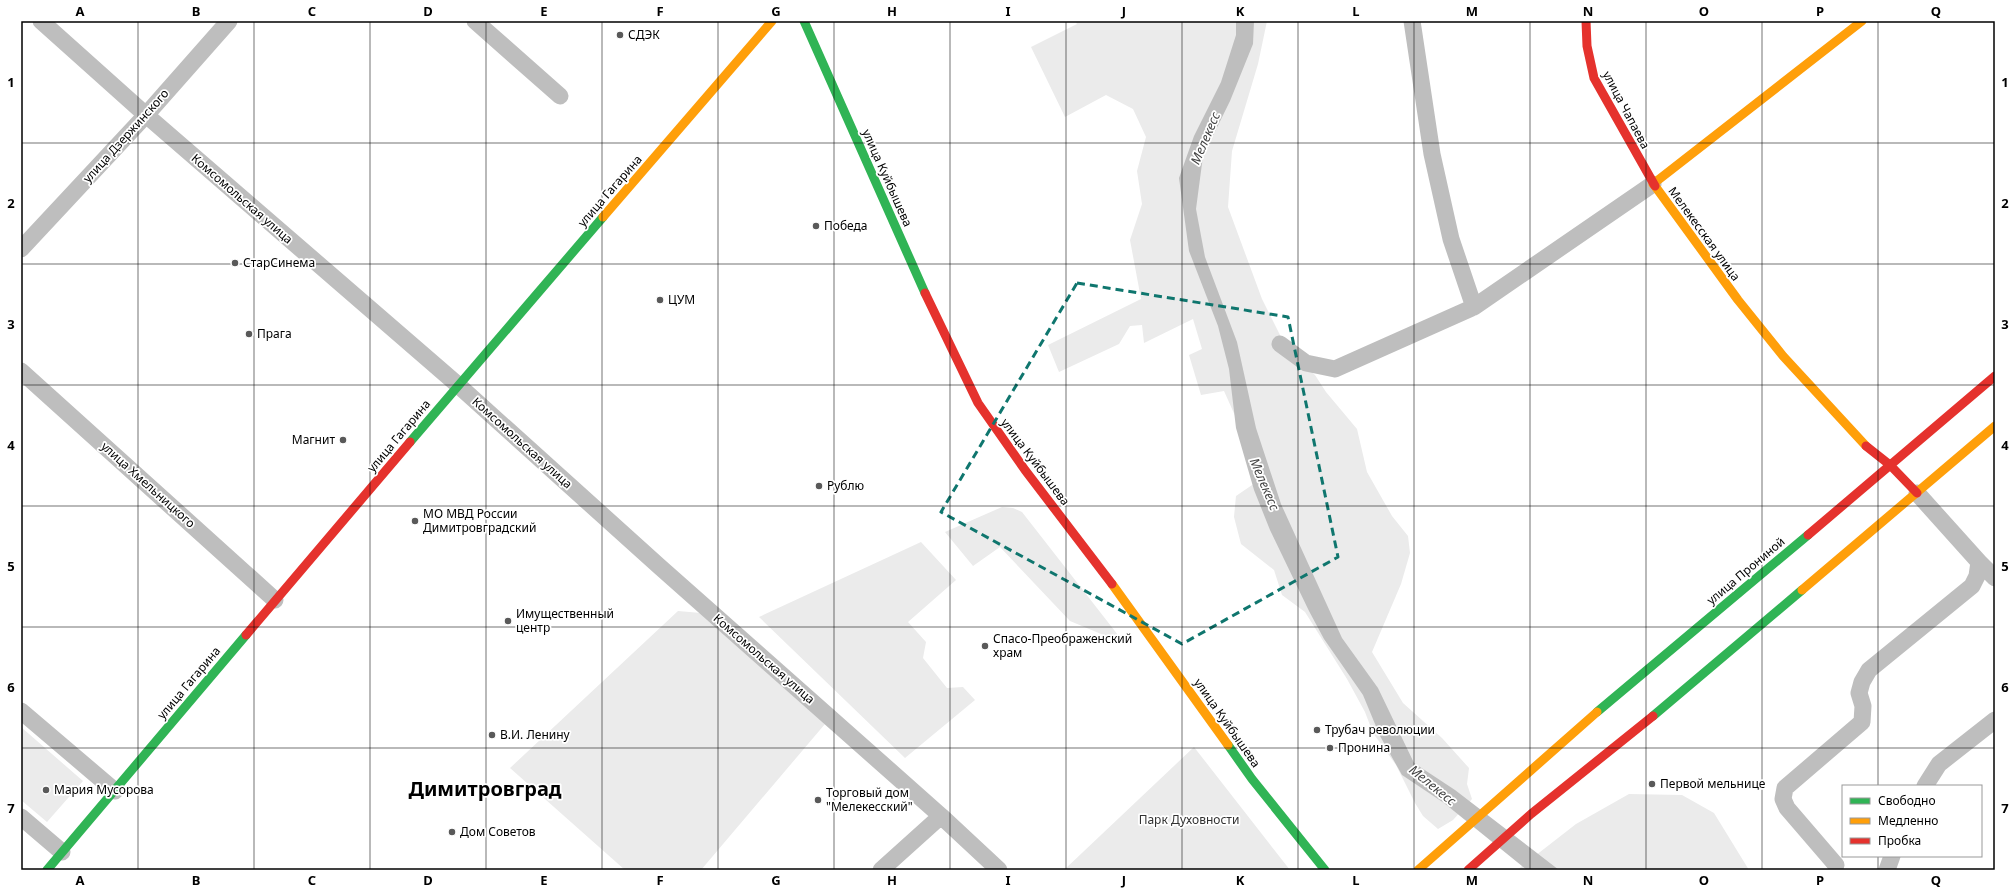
<svg xmlns="http://www.w3.org/2000/svg" width="2016" height="891" viewBox="0 0 2016 891" font-family="'Noto Sans',sans-serif">
  <style>
    .green { fill: #ebebeb }
    .water { fill: #bebebe }
    .lines { fill: none; stroke-linecap: round; stroke-linejoin: round }
    .street { stroke: #bebebe; stroke-width: 17 }
    .fast { stroke: #30b455; stroke-width: 9 }
    .slow { stroke: #ff9f0a; stroke-width: 9 }
    .jam { stroke: #e5322d; stroke-width: 9 }
    .marked { fill: none; stroke: #0f766e; stroke-width: 3; stroke-dasharray: 8 5; stroke-linejoin: round }
    .grid { fill: none; stroke: #000; stroke-width: 1; stroke-opacity: 0.55 }
    .poi-dot { fill: #595959; stroke: #fff; stroke-width: 1.5 }
    .labels { text-anchor: middle; stroke-width: 3.5; stroke-linejoin: round; paint-order: stroke }
    .poi-label { font-size: 12px; fill: #000; stroke: #fff; text-anchor: start }
    .street-label { font-size: 12px; fill: #000; stroke: #fff }
    .park-label { font-size: 12px; fill: #323232; stroke: #fff }
    .water-label { font-size: 13px; font-style: italic; fill: #434343; stroke: #fff }
    .town-label { font-size: 20px; font-weight: bold; fill: #000; stroke: #fff }
    .neatline { fill: none; stroke: #000; stroke-width: 1.5 }
    .grid-label { font-size: 13px; text-anchor: middle; font-weight: bold; fill: #000 }
  </style>
  <rect width="100%" height="100%" fill="#fff"/>
  <path class="green" d="M1075 21H1267L1258 64 1232 151 1228 207 1262 299 1287 349 1315 375 1326 392 1357 429 1367 472 1392 516 1408 536 1410 553 1401 584 1372 652 1403 703 1442 738 1469 768 1467 784 1472 799 1453 820 1438 829 1423 816 1415 803 1396 765 1373 733 1365 712 1347 679 1305 612 1282 595 1274 570 1241 544 1234 517 1236 496 1255 483 1245 438 1224 391 1201 395 1189 355 1202 349 1193 319 1144 343 1142 325 1130 326 1119 344 1059 372 1048 345 1141 299 1130 240 1142 204 1137 171 1146 137 1133 109 1106 95 1065 117 1031 47 1077 24Z
    M1002 507 1013 508 1022 512 1125 644 1070 621 1000 547 973 566 945 532Z
    M921 542 956 580 908 622 926 642 923 658 947 688 963 687 975 700 905 758 759 617Z
    M678 611 701 613 825 724 701 870H625L510 768Z
    M21 727 83 781 47 822 21 800Z
    M1194 747 1290 870H1064Z
    M1629 794 1682 795 1714 813 1749 870H1517L1576 824Z"/>
  <path class="water" d="M1236 21H1254L1253 44 1230 101 1203 156 1196 209 1205 257 1237 342 1256 428 1281 504 1342 638 1378 688 1414 763 1455 790 1559 870H1527L1444 803 1402 775 1380 736 1363 695 1324 639 1309 611 1270 530 1254 490 1236 428 1229 369 1218 326 1189 251 1179 178 1194 136 1221 82 1236 35Z"/>
  <g class="lines">
    <path class="street" d="M41 21 146 115 458 385 660 567 941 816 999 870
      M475 21 560 96
      M21 249 146 115 229 21
      M1474 307 1653 184
      M1280 344 1306 363 1335 369 1474 307 1451 239 1432 154 1412 21
      M21 371 275 600
      M1979 562 1995 578
      M21 711 115 791
      M1925 786 1939 764 1995 720
      M21 817 62 852
      M1836 865 1787 808 1783 799 1785 788 1862 722 1863 706 1859 693 1862 682 1869 670 1972 586 1977 576 1979 562 1917 493
      M881 870 941 816
      M1887 870 1892 856"/>
    <path class="fast" d="M804 21 925 293
      M410 442 603 217
      M1597 712 1808 535
      M1653 716 1802 590
      M1228 745 1252 779 1325 870
      M47 870 246 635"/>
    <path class="slow" d="M1653 184 1862 21
      M1655 186 1738 300 1783 356 1866 446
      M603 217 772 21
      M1112 584 1228 745
      M1802 590 1995 426
      M1418 870 1597 712"/>
    <path class="jam" d="M1586 21 1587 46 1594 78 1655 186
      M925 293 978 403 1025 470 1112 584
      M1866 446 1890 465 1917 493
      M1808 535 1995 376
      M246 635 410 442
      M1468 870 1531 814 1653 716"/>
  </g>
  <path class="marked" d="M1077 283 1288 317 1338 557 1182 644 941 512Z"/>
  <path class="grid" d="M138 21V870M254 21V870M370 21V870M486 21V870M602 21V870M718 21V870M834 21V870M950 21V870M1066 21V870M1182 21V870M1298 21V870M1414 21V870M1530 21V870M1646 21V870M1762 21V870M1878 21V786M21 143H1995M21 264H1995M21 385H1995M21 506H1995M21 627H1995M21 748H1995M1878 856V870"/>
  <g class="poi-dot">
    <circle cx="620" cy="35" r="4"/>
    <circle cx="816" cy="226" r="4"/>
    <circle cx="235" cy="263" r="4"/>
    <circle cx="660" cy="300" r="4"/>
    <circle cx="249" cy="334" r="4"/>
    <circle cx="343" cy="440" r="4"/>
    <circle cx="819" cy="486" r="4"/>
    <circle cx="415" cy="521" r="4"/>
    <circle cx="508" cy="621" r="4"/>
    <circle cx="985" cy="646" r="4"/>
    <circle cx="1317" cy="730" r="4"/>
    <circle cx="492" cy="735" r="4"/>
    <circle cx="1330" cy="748" r="4"/>
    <circle cx="1652" cy="784" r="4"/>
    <circle cx="46" cy="790" r="4"/>
    <circle cx="818" cy="800" r="4"/>
    <circle cx="452" cy="832" r="4"/>
  </g>
  <g class="labels">
    <g class="poi-label">
      <text x="628" y="39">СДЭК</text>
      <text x="824" y="230">Победа</text>
      <text x="243" y="267">СтарСинема</text>
      <text x="668" y="304">ЦУМ</text>
      <text x="257" y="338">Прага</text>
      <text x="335" y="444" text-anchor="end">Магнит</text>
      <text x="827" y="490">Рублю</text>
      <text x="423" y="518">МО МВД России<tspan x="423" dy="14">Димитровградский</tspan></text>
      <text x="516" y="618">Имущественный<tspan x="516" dy="14">центр</tspan></text>
      <text x="993" y="643">Спасо-Преображенский<tspan x="993" dy="14">храм</tspan></text>
      <text x="1325" y="734">Трубач революции</text>
      <text x="500" y="739">В.И. Ленину</text>
      <text x="1338" y="752">Пронина</text>
      <text x="1660" y="788">Первой мельнице</text>
      <text x="54" y="794">Мария Мусорова</text>
      <text x="826" y="797">Торговый дом<tspan x="826" dy="14">"Мелекесский"</tspan></text>
      <text x="460" y="836">Дом Советов</text>
    </g>
    <g class="street-label">
      <text transform="translate(1626 110) rotate(62)" y="4">улица Чапаева</text>
      <text transform="translate(126 136) rotate(-48)" y="4">улица Дзержинского</text>
      <text transform="translate(887 178) rotate(66)" y="4">улица Куйбышева</text>
      <text transform="translate(610 191) rotate(-49)" y="4">улица Гагарина</text>
      <text transform="translate(242 199) rotate(41)" y="4">Комсомольская улица</text>
      <text transform="translate(1704 234) rotate(54)" y="4">Мелекесская улица</text>
      <text transform="translate(399 436) rotate(-50)" y="4">улица Гагарина</text>
      <text transform="translate(522 443) rotate(42)" y="4">Комсомольская улица</text>
      <text transform="translate(1035 462) rotate(53)" y="4">улица Куйбышева</text>
      <text transform="translate(148 485) rotate(42)" y="4">улица Хмельницкого</text>
      <text transform="translate(1746 571) rotate(-40)" y="4">улица Прониной</text>
      <text transform="translate(764 659) rotate(41)" y="4">Комсомольская улица</text>
      <text transform="translate(189 683) rotate(-50)" y="4">улица Гагарина</text>
      <text transform="translate(1227 723) rotate(55)" y="4">улица Куйбышева</text>
    </g>
    <g class="park-label">
      <text x="1189" y="824">Парк Духовности</text>
    </g>
    <g class="water-label">
      <text transform="translate(1205 138) rotate(-67)" y="5">Мелекесс</text>
      <text transform="translate(1265 484) rotate(67)" y="5">Мелекесс</text>
      <text transform="translate(1433 785) rotate(39)" y="5">Мелекесс</text>
    </g>
    <g class="town-label">
      <text x="485" y="796">Димитровград</text>
    </g>
  </g>
  <rect width="2016" height="891" fill="none" stroke="#ffffff" stroke-width="44"/>
  <rect x="1842" y="785" width="140" height="72" fill="#ffffff" stroke="#999999"/>
  <rect x="1850" y="798" width="20" height="6" fill="#30b455" stroke="#999999"/>
  <text x="1878" y="805" font-size="12" fill="#000000">Свободно</text>
  <rect x="1850" y="818" width="20" height="6" fill="#ff9f0a" stroke="#999999"/>
  <text x="1878" y="825" font-size="12" fill="#000000">Медленно</text>
  <rect x="1850" y="838" width="20" height="6" fill="#e5322d" stroke="#999999"/>
  <text x="1878" y="845" font-size="12" fill="#000000">Пробка</text>
  <rect x="22" y="22" width="1972" height="847" class="neatline"/>
  <g class="grid-label">
    <text x="80" y="16">A</text>
    <text x="196" y="16">B</text>
    <text x="312" y="16">C</text>
    <text x="428" y="16">D</text>
    <text x="544" y="16">E</text>
    <text x="660" y="16">F</text>
    <text x="776" y="16">G</text>
    <text x="892" y="16">H</text>
    <text x="1008" y="16">I</text>
    <text x="1124" y="16">J</text>
    <text x="1240" y="16">K</text>
    <text x="1356" y="16">L</text>
    <text x="1472" y="16">M</text>
    <text x="1588" y="16">N</text>
    <text x="1704" y="16">O</text>
    <text x="1820" y="16">P</text>
    <text x="1936" y="16">Q</text>
    <text x="11" y="87">1</text>
    <text x="2005" y="87">1</text>
    <text x="11" y="208">2</text>
    <text x="2005" y="208">2</text>
    <text x="11" y="329">3</text>
    <text x="2005" y="329">3</text>
    <text x="11" y="450">4</text>
    <text x="2005" y="450">4</text>
    <text x="11" y="571">5</text>
    <text x="2005" y="571">5</text>
    <text x="11" y="692">6</text>
    <text x="2005" y="692">6</text>
    <text x="11" y="813">7</text>
    <text x="2005" y="813">7</text>
    <text x="80" y="885">A</text>
    <text x="196" y="885">B</text>
    <text x="312" y="885">C</text>
    <text x="428" y="885">D</text>
    <text x="544" y="885">E</text>
    <text x="660" y="885">F</text>
    <text x="776" y="885">G</text>
    <text x="892" y="885">H</text>
    <text x="1008" y="885">I</text>
    <text x="1124" y="885">J</text>
    <text x="1240" y="885">K</text>
    <text x="1356" y="885">L</text>
    <text x="1472" y="885">M</text>
    <text x="1588" y="885">N</text>
    <text x="1704" y="885">O</text>
    <text x="1820" y="885">P</text>
    <text x="1936" y="885">Q</text>
  </g>
</svg>
